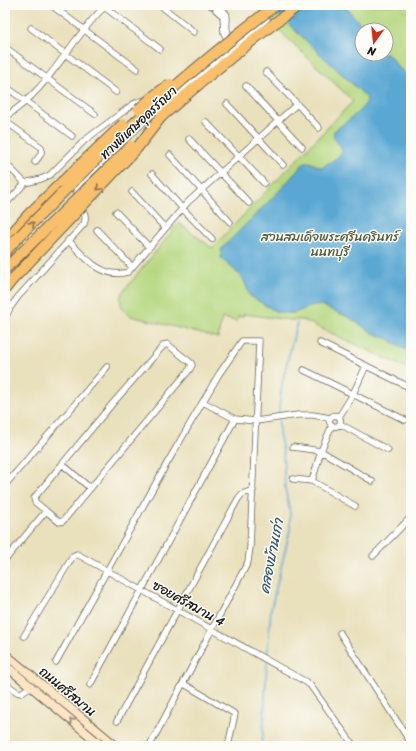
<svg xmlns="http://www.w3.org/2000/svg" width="416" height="751" viewBox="0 0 416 751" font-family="Sriracha,'Playpen Sans Thai',sans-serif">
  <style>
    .green { fill: #b5d780; stroke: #687a4e; fill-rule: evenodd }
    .water { fill: #5aa7d3; stroke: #3b6278 }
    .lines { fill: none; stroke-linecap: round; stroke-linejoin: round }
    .stream { stroke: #5aa7d3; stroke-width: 1.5 }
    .minor-casing { stroke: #646154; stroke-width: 7 }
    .secondary-casing { stroke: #646154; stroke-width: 10 }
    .motorway-casing { stroke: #646154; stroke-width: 12 }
    .minor { stroke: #fff; stroke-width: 5.5 }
    .secondary { stroke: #fce5c4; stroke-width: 8 }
    .motorway { stroke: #f8bf6c; stroke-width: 10 }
    .motorway-bridge-casing { stroke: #646154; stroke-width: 12; stroke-linecap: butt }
    .motorway-bridge { stroke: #f8bf6c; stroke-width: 10 }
    .oneway { stroke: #8a6e44 }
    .oneway2 { stroke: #978b78 }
    .labels { text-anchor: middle; stroke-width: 3; stroke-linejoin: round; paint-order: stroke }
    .street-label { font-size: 13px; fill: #1c1c1c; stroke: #fdfcf7 }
    .park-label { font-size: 13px; fill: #525d3f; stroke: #fdfcf7 }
    .water-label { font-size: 14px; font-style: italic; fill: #385b6e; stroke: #fdfcf7 }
  </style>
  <rect width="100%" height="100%" fill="#fdfcf7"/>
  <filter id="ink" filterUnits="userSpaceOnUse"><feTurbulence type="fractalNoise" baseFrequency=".025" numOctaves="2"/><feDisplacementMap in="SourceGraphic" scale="8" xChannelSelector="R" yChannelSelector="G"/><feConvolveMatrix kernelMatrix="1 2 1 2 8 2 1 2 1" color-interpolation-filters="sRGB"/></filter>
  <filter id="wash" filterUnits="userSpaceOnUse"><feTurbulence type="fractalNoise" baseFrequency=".012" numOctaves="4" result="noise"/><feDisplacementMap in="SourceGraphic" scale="16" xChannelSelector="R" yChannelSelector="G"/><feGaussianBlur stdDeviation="0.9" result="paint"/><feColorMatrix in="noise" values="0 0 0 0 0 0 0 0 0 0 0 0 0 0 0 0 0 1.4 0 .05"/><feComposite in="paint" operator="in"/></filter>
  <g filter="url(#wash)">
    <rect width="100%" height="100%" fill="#e9e0bc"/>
    <path class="green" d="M253 5H411V370L303 320H290L244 314 242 317 238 316 237 321 222 318 218 338 131 316C122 311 118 303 122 293L179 223 212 248 353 101ZM362 30H386V54H362Z"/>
    <path class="water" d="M268 5H344L366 30H362V54H386V52L399 68 411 78V352L398 346 389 339 373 333 350 318 325 307 321 305 310 307 294 313H283L275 311 250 296 243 278 221 258V250L223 247 280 190 305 162C312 161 316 167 323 167 329 161 340 159 342 150 340 142 331 141 334 131 340 126 368 107 367 99 366 97 363 94 361 92Z"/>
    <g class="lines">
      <path class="stream" d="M279 416C279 384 290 354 297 323
        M267 658 271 609 290 530V513L285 488 283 452 279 433V420
        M261 746 263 734 267 662"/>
    </g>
  </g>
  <g filter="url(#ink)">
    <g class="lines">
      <defs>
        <path id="minor" d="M160 5 194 32
          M210 5 212 6
          M103 6 160 49
          M219 7C232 16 225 18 227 30 228 34 231 38 233 41
          M5 8 8 5
          M55 8 137 69
          M216 10 223 16 224 33 229 43
          M31 28 116 92
          M6 48 95 114
          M5 86 72 136
          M246 86 302 147
          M227 104 283 165
          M297 104 319 128
          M5 117C36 98 55 68 76 40 86 28 95 14 107 5
          M5 121 41 147C43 153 39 157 35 162
          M206 122 264 183
          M189 139 249 203
          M170 155 230 222
          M5 163 25 183
          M152 174 182 208 212 239
          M132 192 165 228
          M5 205 25 183 41 179 50 175 85 140 132 105 138 102 148 99
          M116 212 149 247
          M97 230 132 267
          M68 240C84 257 103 280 128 272L188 202 297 104 266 72
          M5 318 10 308 18 297 84 224C90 210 71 197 79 184L146 120 267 19
          M320 343 411 388
          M304 370 405 420
          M203 402 235 419 256 421 298 415H313L330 418
          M329.5 421a5.5 5.5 0 1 1 11 0a5.5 5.5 0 1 1-11 0Z
          M339 417 353 394 366 366
          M340 424 388 450
          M293 447 321 451 372 481
          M62 464 90 488
          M293 479 312 481 355 506
          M312 481 321 451 332 425
          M5 485 107 367
          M373 556 411 517
          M5 560 46 511 59 522 63 521 190 369 192 365 191 363 167 344 164 345 113 403 34 498 35 502 46 511
          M340 633 411 743
          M24 636 73 556 77 554 306 682 310 685 354 746
          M56 662 166 465 219 374 242 341H259L250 547 248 562 150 745
          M5 683 17 692 21 693 31 686
          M184 684 235 714 228 746
          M90 685 235 419
          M117 721 238 499 242 494 253 490"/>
        <path id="secondary" d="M5 654 116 746
          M5 665 102 746"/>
        <path id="motorway" d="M161 117C206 77 251 40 299 5
          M5 241 29 214 62 182
          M5 289 12 280"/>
      </defs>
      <use href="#minor" class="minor-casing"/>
      <use href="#secondary" class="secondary-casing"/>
      <use href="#motorway" class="motorway-casing"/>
      <use href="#minor" class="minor"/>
      <use href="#secondary" class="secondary"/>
      <use href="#motorway" class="motorway"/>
      <defs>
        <path id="motorway-bridge" d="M139 109 155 95 170 84
          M62 182 123 124
          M5 252C23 231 45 211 64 191 130 124 201 61 276 5
          M5 269 131 146
          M12 280 137 148 161 117"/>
      </defs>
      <use href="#motorway-bridge" class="motorway-bridge-casing"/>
      <use href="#motorway-bridge" class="motorway-bridge"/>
    </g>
    <defs><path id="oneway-chevron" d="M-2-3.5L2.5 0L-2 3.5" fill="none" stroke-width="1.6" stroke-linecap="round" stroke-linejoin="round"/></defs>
    <g class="oneway">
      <use href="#oneway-chevron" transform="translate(99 188) rotate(134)"/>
      <use href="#oneway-chevron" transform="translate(32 224) rotate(-45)"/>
    </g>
    <use class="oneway2" href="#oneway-chevron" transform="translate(72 721) rotate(-140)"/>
  </g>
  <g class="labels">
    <g class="street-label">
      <text transform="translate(138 122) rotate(-43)" y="5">ทางพิเศษอุดรรัถยา</text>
      <text transform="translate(189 603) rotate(29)" y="5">ซอยศรีสมาน 4</text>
      <text transform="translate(68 691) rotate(40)" y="5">ถนนศรีสมาน</text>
    </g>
    <g class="park-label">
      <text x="330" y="241">สวนสมเด็จพระศรีนครินทร์<tspan x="330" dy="15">นนทบุรี</tspan></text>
    </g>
    <g class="water-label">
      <text transform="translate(271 556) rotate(-79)" y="5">คลองบ้านเก่า</text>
    </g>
  </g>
  <rect width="416" height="751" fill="none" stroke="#fdfcf7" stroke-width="20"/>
  <g transform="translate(374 42) rotate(195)"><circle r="19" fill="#fdfcf7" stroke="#a3a29f"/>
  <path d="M0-3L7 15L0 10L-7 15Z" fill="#c8321e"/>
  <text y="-6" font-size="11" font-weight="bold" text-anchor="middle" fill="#1c1c1c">N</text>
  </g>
</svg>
